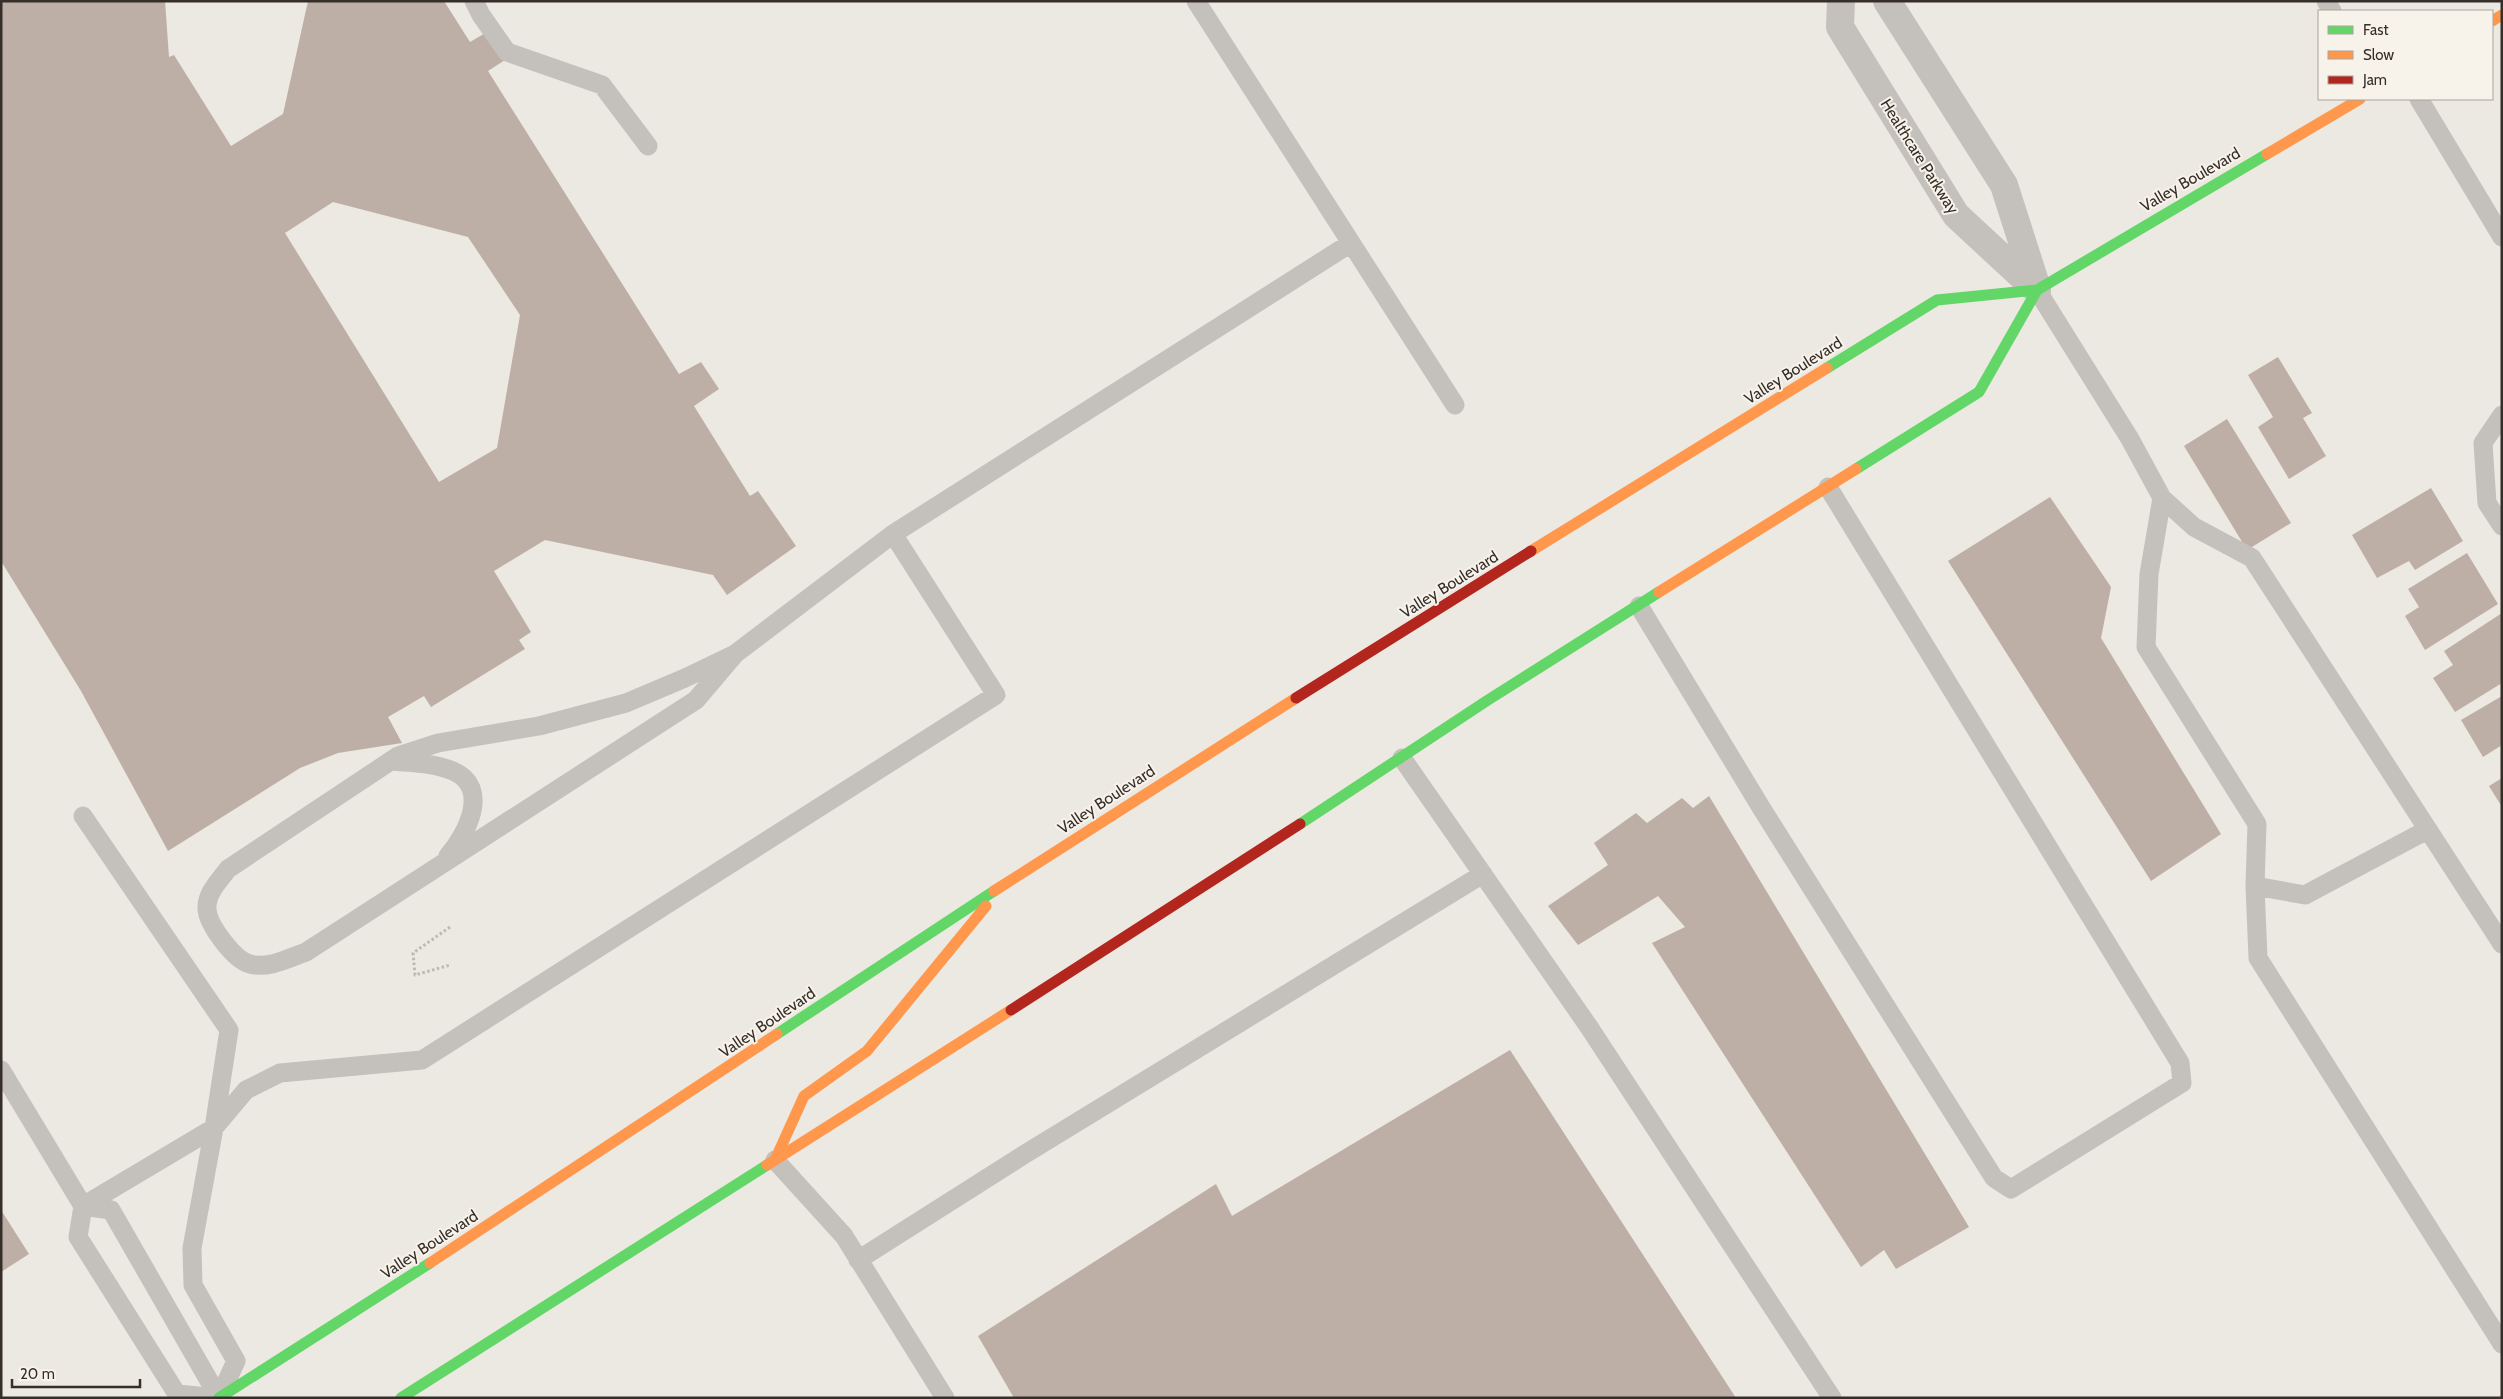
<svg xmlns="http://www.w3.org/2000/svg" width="2503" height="1399" viewBox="0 0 2503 1399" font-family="Cabin,sans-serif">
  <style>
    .building { fill: #beafa6; fill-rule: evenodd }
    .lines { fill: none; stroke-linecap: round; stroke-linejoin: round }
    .path { stroke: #bdb9b3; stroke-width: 3; stroke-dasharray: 2.5 2.5; stroke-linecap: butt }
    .lane { stroke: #c4c0bb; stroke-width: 19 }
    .street { stroke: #c4c0bb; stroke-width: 28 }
    .fast { stroke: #63d668; stroke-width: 11 }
    .slow { stroke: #ff974d; stroke-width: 11 }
    .jam { stroke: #b3261e; stroke-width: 11 }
    .labels { text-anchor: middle; stroke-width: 4; stroke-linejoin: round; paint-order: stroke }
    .street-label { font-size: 16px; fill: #352e29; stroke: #f8f3ea }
  </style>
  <rect width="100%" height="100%" fill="#ece8e2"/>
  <path class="building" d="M1 1H165L169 57 174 55 231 146 283 114 308 1H444L470 42 487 32 505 60 488 71 679 374 701 362 719 389 694 406 750 496 758 491 796 546 727 595 713 575 545 540 494 571 531 632 519 640 525 649 431 707 424 696 388 717 402 743 338 753 300 768 168 851 81 691 1 561ZM333 202 468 237 520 315 497 448 439 482 285 233Z
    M2278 357 2312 413 2303 418 2326 456 2289 479 2258 427 2273 417 2248 375Z
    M2227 419 2291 523 2247 550 2184 446Z
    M2431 488 2463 541 2415 570 2409 561 2377 578 2352 535Z
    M2050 497 2111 587 2101 638 2221 834 2151 881 1948 561Z
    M2467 553 2498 604 2425 650 2405 616 2419 607 2408 589Z
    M2502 613V683L2455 712 2433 678 2453 665 2444 651Z
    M2502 696V745L2483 757 2461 720Z
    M2502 778V807L2489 786Z
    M1709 796 1969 1227 1896 1269 1884 1250 1861 1267 1652 943 1685 927 1658 896 1578 945 1548 906 1608 865 1594 843 1636 813 1647 823 1682 798 1693 808Z
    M1510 1050 1736 1398H1014L978 1336 1216 1184 1232 1216Z
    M1 1210 29 1254 1 1272Z"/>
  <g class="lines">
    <path class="path" d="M450 927 413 953 415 975 450 965"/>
    <path class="lane" d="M474 1 481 15 507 52 602 85 648 146
      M1196 1 1455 405
      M2326 1 2332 11
      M2419 99 2502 237
      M2037 290 2130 439 2162 498
      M2502 415 2483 443 2487 503 2502 526
      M1639 606 1762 809 1994 1178 2011 1189 2182 1083 2180 1063 1828 487
      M735 654 696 700 306 952C289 958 269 969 250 964 234 960 208 925 207 909 206 893 220 880 228 869L398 756 438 743 539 726 626 703 685 678 735 654 893 534 1351 243
      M1402 758 1589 1027 1832 1398
      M392 761C412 763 434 763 453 771 491 787 467 834 448 856
      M83 816 229 1030 214 1128 192 1248 193 1285 236 1361 220 1396
      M2255 886 2305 895 2427 830
      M2502 944 2252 558 2194 527 2162 498 2149 574 2146 647 2257 824 2255 886 2258 958 2502 1344
      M1 1070 83 1206 214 1128 246 1090 280 1073 422 1060 996 695 893 534
      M775 1160 844 1236 945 1398
      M83 1206 111 1210 219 1398 177 1394 78 1237Z
      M858 1260 1025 1154 1483 874"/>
    <path class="street" d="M1841 1 1840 27 1956 215 2037 290
      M1887 1 2004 185 2037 288"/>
    <path class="fast" d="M1827 368 1937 300 2037 290 2267 154
      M1856 469 1979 392 2037 290
      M1300 824 1488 700 1659 592
      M777 1034 994 891
      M219 1398 430 1263
      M401 1398 767 1165"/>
    <path class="slow" d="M2492 21 2502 15
      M2267 154 2360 99
      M1531 551 1827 368
      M1659 592 1856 469
      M994 891 1296 698
      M775 1160 804 1096 867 1051 986 906
      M767 1165 1011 1010
      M430 1263 777 1034"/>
    <path class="jam" d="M1296 698 1531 551
      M1011 1010 1300 824"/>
  </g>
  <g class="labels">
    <g class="street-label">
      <text transform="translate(1920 156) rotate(58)" y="6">Healthcare Parkway</text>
      <text transform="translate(2190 179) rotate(-30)" y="6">Valley Boulevard</text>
      <text transform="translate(1793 370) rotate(-32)" y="6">Valley Boulevard</text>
      <text transform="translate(1449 584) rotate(-32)" y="6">Valley Boulevard</text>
      <text transform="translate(1106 799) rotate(-33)" y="6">Valley Boulevard</text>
      <text transform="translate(767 1022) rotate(-34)" y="6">Valley Boulevard</text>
      <text transform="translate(429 1244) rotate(-33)" y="6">Valley Boulevard</text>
    </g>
  </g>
  <rect width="2503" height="1399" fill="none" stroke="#352e29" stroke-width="5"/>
  <rect x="2318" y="10" width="175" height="90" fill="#f8f3ea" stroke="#aaa49d"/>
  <rect x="2328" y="26" width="25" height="8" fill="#63d668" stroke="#aaa49d"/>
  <text x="2363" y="35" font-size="15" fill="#352e29">Fast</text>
  <rect x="2328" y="51" width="25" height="8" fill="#ff974d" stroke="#aaa49d"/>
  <text x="2363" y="60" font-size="15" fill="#352e29">Slow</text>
  <rect x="2328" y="76" width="25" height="8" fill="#b3261e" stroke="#aaa49d"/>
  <text x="2363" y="85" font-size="15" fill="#352e29">Jam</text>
  <path d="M12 1379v8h128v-8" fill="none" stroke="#352e29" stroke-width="2.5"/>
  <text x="20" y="1379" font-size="15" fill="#352e29" stroke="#f8f3ea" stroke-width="4" paint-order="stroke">20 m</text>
</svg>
